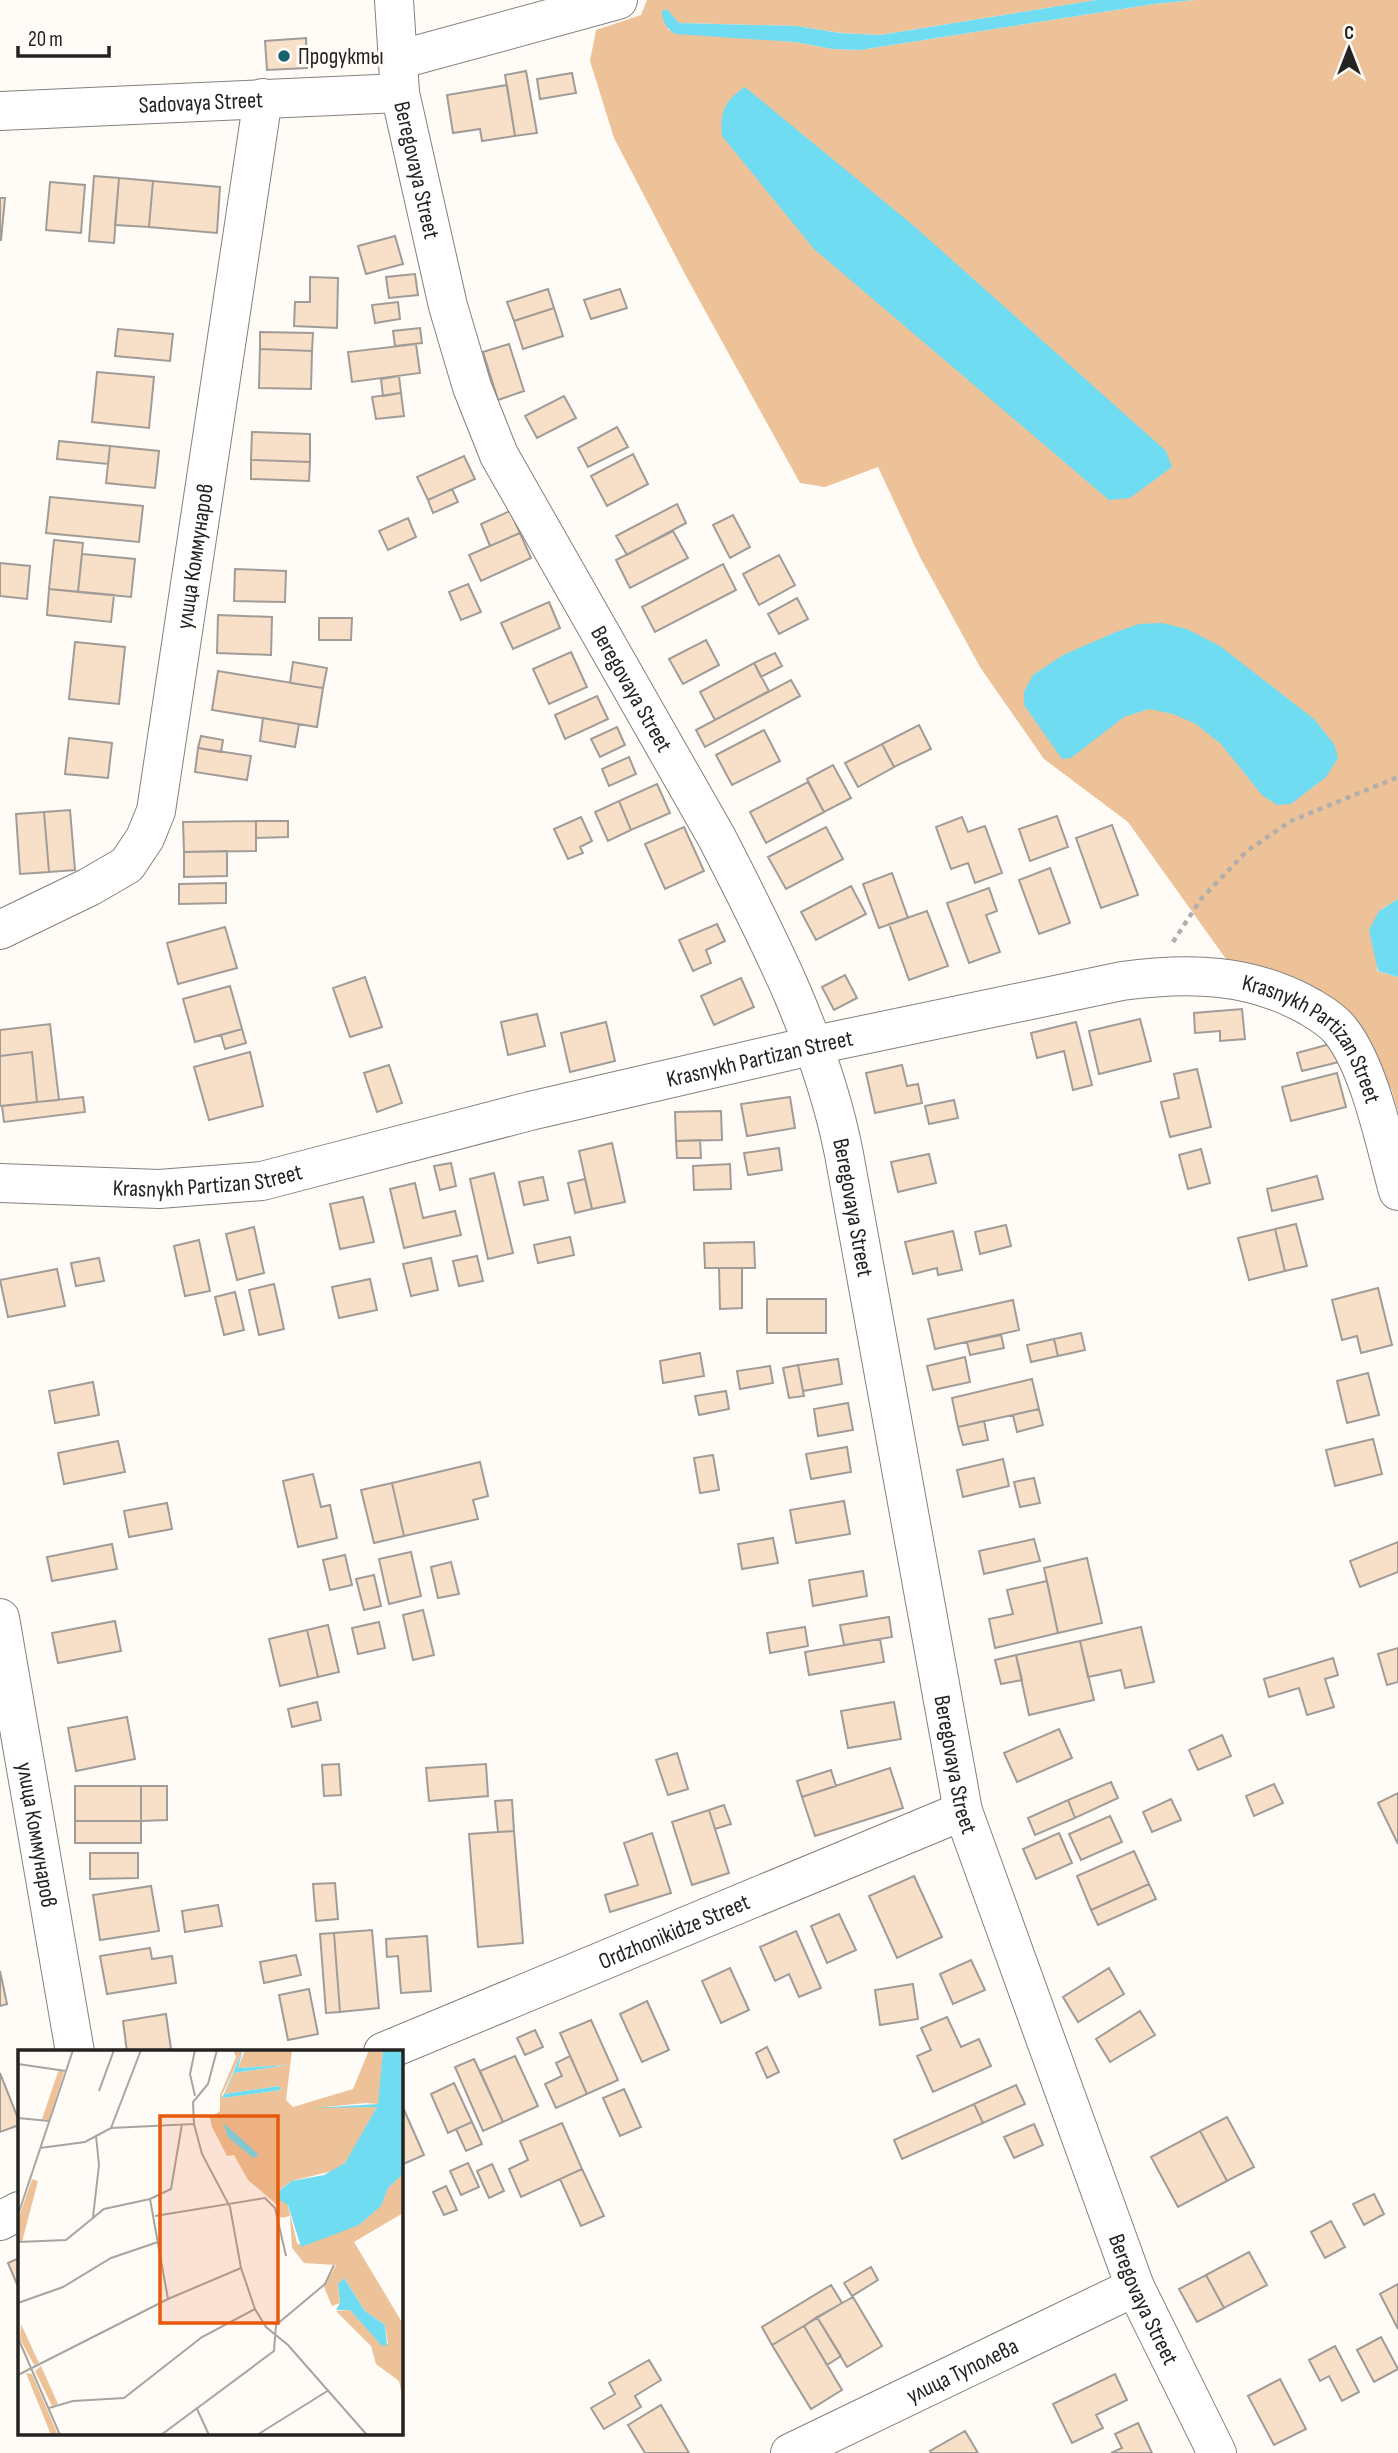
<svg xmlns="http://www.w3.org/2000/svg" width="1398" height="2453" viewBox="0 0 1398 2453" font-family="'Sofia Sans Condensed',sans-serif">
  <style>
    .green { fill: #edc298 }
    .water { fill: #70dcf2 }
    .building { fill: #f8e0c8; stroke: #a19c97; stroke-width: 2 }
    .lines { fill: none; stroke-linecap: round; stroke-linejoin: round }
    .minor-casing { stroke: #85807c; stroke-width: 40 }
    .path { stroke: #b2aeab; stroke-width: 4.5; stroke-dasharray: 5 5; stroke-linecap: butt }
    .minor { stroke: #fff; stroke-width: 38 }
    .poi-dot { fill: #16616e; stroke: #fffbf7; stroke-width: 2.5 }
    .labels { text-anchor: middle; stroke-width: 6; stroke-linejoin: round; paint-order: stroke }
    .poi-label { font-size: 23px; fill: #252321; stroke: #fffbf7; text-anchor: start }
    .street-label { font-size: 23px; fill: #252321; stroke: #fffbf7 }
    .inset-road { fill: none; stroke: #a8a5a1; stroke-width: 2 }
    .view { fill: #e8590c; fill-opacity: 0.15; stroke: #e8590c; stroke-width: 3.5 }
    .inset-edge { fill: none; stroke: #252321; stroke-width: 3.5 }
  </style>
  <rect width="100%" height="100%" fill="#fffbf7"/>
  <path class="green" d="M647 0H1096L880 35 841 33 797 26 679 23 667 10 668 30 795 42 832 49 860 50 1154 4 1194 0H1398V899L1379 911 1377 971 1398 977V1112L1392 1091 1361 1030 1274 976 1226 959 1128 822 1044 759 980 667 920 557 878 467 825 487 800 483 686 276 614 138 590 61 596 30 641 15Z"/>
  <path class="water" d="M1096 0H1194L1154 4 860 50 832 49 795 42 675 34C667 29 662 21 662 11L667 9 679 23 797 26 840 33 880 35Z
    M745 87 914 226 1166 451 1172 467 1130 498 1109 500 814 249 722 136C719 112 726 99 745 87Z
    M1162 623 1187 629 1220 646 1314 719 1334 744 1338 758 1326 777 1291 804 1277 805 1262 795 1221 744 1196 724 1173 714 1149 709 1124 717 1071 758 1062 759 1024 705V692L1033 675 1063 655 1116 632 1139 624Z
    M1398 899V977L1378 971 1369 930 1379 911Z"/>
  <path class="building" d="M306 38 307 68 267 70 265 41Z
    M526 71 537 133 515 136 505 75Z
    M572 73 576 93 540 99 537 79Z
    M507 85 515 136 482 141 480 129 453 133 447 95Z
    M94 176 119 178 114 243 89 241Z
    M119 178 153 181 149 227 115 225Z
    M153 181 220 187 217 233 149 227Z
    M50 182 85 185 81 233 46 230Z
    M0 198H5L1 240H0Z
    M395 236 403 264 366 274 358 246Z
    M415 274 418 295 389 298 386 277Z
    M310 277 338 278 337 328 294 326 295 302H310Z
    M548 289 554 308 514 321 507 302Z
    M620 289 627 308 591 319 584 300Z
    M398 302 400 319 375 323 372 305Z
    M554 308 563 336 523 349 514 321Z
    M420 328 422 343 395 346 393 331Z
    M118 329 173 334 170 361 115 356Z
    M260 332 313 333 312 351 260 349Z
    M416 344 420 373 352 382 348 352Z
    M509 344 524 391 498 400 483 352Z
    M260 349 312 351 311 389 259 388Z
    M97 372 154 377 149 428 92 422Z
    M399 376 401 393 383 396 381 379Z
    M401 393 404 416 376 419 372 397Z
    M564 396 576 418 537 438 525 416Z
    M617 427 628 447 588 467 578 448Z
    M252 432 310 434V462L251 460Z
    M59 441 110 446 108 464 57 459Z
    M110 446 159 451 155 488 106 483Z
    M633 454 648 484 607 506 591 476Z
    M464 456 475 479 428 500 417 477Z
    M251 460 310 462 309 481 251 479Z
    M452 489 458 502 433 513 428 500Z
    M50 497 143 506 139 542 46 533Z
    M677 504 686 523 627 555 616 536Z
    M510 511 520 533 490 546 481 524Z
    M733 515 750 547 730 558 713 525Z
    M408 518 416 537 388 550 379 531Z
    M673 531 688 558 630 588 616 560Z
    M520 533 531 558 481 581 469 555Z
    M54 540 83 543 78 592 49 589Z
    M82 554 135 559 131 597 78 592Z
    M779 555 795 585 759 605 743 574Z
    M0 563 30 566 27 599 0 596Z
    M723 564 736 590 655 632 642 607Z
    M235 569 286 571 285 602 234 601Z
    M468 584 481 612 461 620 449 592Z
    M49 589 114 595 111 622 47 615Z
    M797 598 808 619 779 634 768 614Z
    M549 602 560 628 513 649 501 623Z
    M218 615 272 617 271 655 217 653Z
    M319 618H352L351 640H319Z
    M706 640 719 665 683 684 669 659Z
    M75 642 125 647 119 704 69 699Z
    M571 652 587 687 549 704 533 669Z
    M775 653 782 666 761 677 754 663Z
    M293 662 327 668 323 688 290 683Z
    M754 663 769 691 715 720 700 692Z
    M218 671 323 688 317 727 212 710Z
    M791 680 800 696 705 747 696 730Z
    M597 696 608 719 565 739 555 715Z
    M263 718 299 724 295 747 260 741Z
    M919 725 931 749 894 767 882 744Z
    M617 727 625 745 600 757 591 739Z
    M764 730 780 761 732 785 716 755Z
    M201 736 223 740 221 752 198 748Z
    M69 738 112 743 108 778 65 774Z
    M882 744 894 767 858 787 845 763Z
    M198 748 251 756 247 780 195 772Z
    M629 757 636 774 609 786 602 769Z
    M833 765 851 798 824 812 807 779Z
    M808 782 824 812 766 843 750 812Z
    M657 784 670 813 631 830 619 801Z
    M619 801 631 830 608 841 595 812Z
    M70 810 75 870 49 872 44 812Z
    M44 812 49 872 20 874 16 814Z
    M1057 816 1068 847 1030 861 1019 829Z
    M581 817 592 841 580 847 583 853 568 859 554 829Z
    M962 817 968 832 985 826 1002 873 975 883 968 863 951 869 936 827Z
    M256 821V851L184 852 183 822Z
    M256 821H288V837L256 838Z
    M1112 825 1138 895 1101 908 1076 838Z
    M684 827 704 871 665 889 645 844Z
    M826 827 843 859 786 889 768 857Z
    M227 851V876L184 877V852Z
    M1050 868 1070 923 1039 934 1019 880Z
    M892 873 908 918 879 928 863 884Z
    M226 883V903L179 904V884Z
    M851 886 866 914 816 940 801 912Z
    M989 888 997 911 986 915 1000 952 969 963 947 903Z
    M927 911 948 966 909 980 889 924Z
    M717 924 725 941 706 950 711 963 693 971 679 940Z
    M225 927 237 968 178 984 167 943Z
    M845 975 857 998 834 1010 822 987Z
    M365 977 382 1027 350 1037 333 988Z
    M741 978 754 1007 714 1025 701 996Z
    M230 986 242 1029 195 1042 183 999Z
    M1242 1009 1245 1039 1220 1041V1031L1195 1033 1194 1013Z
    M537 1014 545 1046 508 1055 501 1022Z
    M1140 1019 1151 1061 1099 1074 1089 1031Z
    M606 1022 615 1061 570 1072 561 1033Z
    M1076 1022 1092 1085 1073 1090 1064 1051 1037 1058 1031 1033Z
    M50 1024 59 1100 37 1102 32 1052 0 1056V1030Z
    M242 1029 246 1043 225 1049 221 1035Z
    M1334 1043 1339 1062 1302 1071 1297 1053Z
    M32 1052 37 1102 0 1106V1056Z
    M250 1052 263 1106 209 1120 194 1067Z
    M389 1065 402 1103 377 1112 364 1073Z
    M902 1065 907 1086 918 1084 922 1103 875 1113 866 1073Z
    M1197 1069 1211 1127 1170 1137 1161 1102 1179 1098 1174 1074Z
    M1337 1073 1346 1107 1291 1121 1282 1087Z
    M83 1097 85 1112 4 1122 2 1106Z
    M790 1097 795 1128 747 1136 741 1104Z
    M954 1100 958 1118 929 1124 925 1106Z
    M721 1111 722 1140 676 1141 675 1112Z
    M700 1140 701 1158H677L676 1141Z
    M612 1143 625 1202 592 1209 579 1151Z
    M779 1148 782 1170 748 1175 744 1153Z
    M1201 1149 1210 1183 1188 1189 1179 1155Z
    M929 1154 936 1183 898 1192 891 1162Z
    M451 1163 456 1186 440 1190 434 1166Z
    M730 1164 731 1189 694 1190 693 1166Z
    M494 1173 513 1253 488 1259 470 1179Z
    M1317 1176 1323 1199 1272 1211 1267 1189Z
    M543 1177 548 1200 524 1205 519 1182Z
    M585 1179 592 1209 575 1213 568 1183Z
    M415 1183 423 1218 455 1211 461 1235 404 1248 390 1189Z
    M363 1197 374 1242 340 1249 330 1204Z
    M1296 1224 1307 1266 1285 1271 1275 1229Z
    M1006 1225 1011 1246 980 1254 975 1232Z
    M254 1227 264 1273 237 1280 226 1234Z
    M1275 1229 1285 1271 1249 1280 1238 1238Z
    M953 1231 962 1270 938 1275 937 1268 913 1274 905 1242Z
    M570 1237 574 1255 538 1263 534 1245Z
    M199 1240 210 1291 185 1296 174 1246Z
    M754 1242 755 1268H705L704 1243Z
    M477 1256 483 1281 459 1286 453 1261Z
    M99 1258 104 1281 76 1286 71 1263Z
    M431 1258 438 1290 411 1296 403 1264Z
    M719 1268H742V1308L720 1309Z
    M57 1269 65 1306 8 1317 0 1280Z
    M370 1279 377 1310 339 1318 332 1287Z
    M274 1284 284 1329 259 1335 249 1290Z
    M1378 1288 1392 1345 1361 1353 1357 1336 1342 1340 1332 1300Z
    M235 1292 244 1330 224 1335 215 1297Z
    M767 1299H826V1333H767Z
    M1013 1300 1019 1330 935 1349 928 1319Z
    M1081 1333 1085 1350 1058 1356 1054 1339Z
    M1001 1335 1004 1348 970 1355 967 1342Z
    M1054 1339 1058 1356 1031 1362 1027 1345Z
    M700 1353 704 1376 663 1383 660 1361Z
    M965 1357 970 1382 933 1390 927 1366Z
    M838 1359 842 1384 803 1391 798 1365Z
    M798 1365 804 1396 789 1398 783 1368Z
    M770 1366 773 1383 740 1389 737 1371Z
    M1368 1373 1379 1415 1347 1423 1337 1381Z
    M1032 1379 1039 1409 958 1427 952 1398Z
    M93 1382 99 1415 55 1423 49 1391Z
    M726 1391 729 1409 699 1415 695 1396Z
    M848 1403 853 1430 818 1436 814 1409Z
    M1039 1409 1043 1425 1017 1432 1013 1415Z
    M984 1421 988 1440 963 1445 958 1427Z
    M1373 1439 1382 1474 1335 1486 1326 1450Z
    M118 1441 125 1472 64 1484 58 1453Z
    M847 1447 851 1472 811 1479 806 1454Z
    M713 1455 719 1490 700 1493 694 1458Z
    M1003 1459 1009 1486 963 1497 957 1470Z
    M480 1462 488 1496 473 1500 478 1519 404 1536 392 1483Z
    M313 1474 321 1507 330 1505 337 1538 298 1547 283 1481Z
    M1034 1478 1040 1503 1020 1507 1014 1482Z
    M392 1483 404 1536 374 1543 361 1490Z
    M844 1501 850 1534 796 1543 790 1510Z
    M167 1503 172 1529 129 1537 124 1511Z
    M773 1538 778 1563 742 1569 738 1544Z
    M1034 1539 1040 1561 984 1574 979 1551Z
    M1398 1542V1572L1360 1587 1350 1561Z
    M112 1544 117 1569 52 1581 47 1557Z
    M411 1552 421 1596 389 1604 379 1559Z
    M345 1555 352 1585 330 1590 323 1560Z
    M1087 1558 1102 1623 1058 1633 1044 1568Z
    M451 1562 459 1594 438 1598 431 1567Z
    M863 1571 867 1596 813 1606 809 1580Z
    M374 1575 381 1606 364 1610 356 1579Z
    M1047 1581 1058 1633 995 1648 989 1619 1013 1614 1007 1590Z
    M423 1610 434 1655 413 1660 403 1615Z
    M889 1617 892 1637 844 1645 840 1625Z
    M115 1621 121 1651 58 1663 52 1633Z
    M379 1622 385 1648 358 1654 352 1628Z
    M328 1625 339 1672 318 1677 307 1630Z
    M805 1627 808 1646 770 1653 767 1633Z
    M1141 1627 1154 1682 1125 1688 1121 1670 1088 1677 1080 1641Z
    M307 1630 318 1677 280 1686 269 1639Z
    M880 1639 884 1662 809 1675 805 1652Z
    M1080 1641 1094 1700 1029 1715 1016 1655Z
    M1398 1648V1682L1387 1685 1378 1654Z
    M1016 1655 1022 1680 1001 1684 995 1660Z
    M1333 1658 1338 1675 1325 1679 1334 1707 1307 1715 1299 1688 1269 1697 1264 1679Z
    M317 1702 321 1720 292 1727 288 1709Z
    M894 1702 901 1739 848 1748 841 1711Z
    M127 1717 135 1759 76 1771 68 1728Z
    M1059 1729 1072 1758 1017 1782 1004 1753Z
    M1222 1735 1231 1756 1198 1770 1189 1750Z
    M677 1753 688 1789 668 1795 656 1760Z
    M339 1764 341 1795 324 1796 322 1765Z
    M486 1764 488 1796 429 1801 426 1768Z
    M890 1768 903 1808 815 1836 802 1797Z
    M831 1770 836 1786 802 1797 797 1781Z
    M1111 1782 1118 1798 1075 1818 1068 1800Z
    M1274 1784 1283 1803 1254 1816 1246 1796Z
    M75 1786H141V1821H75Z
    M141 1786H167V1820L141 1821Z
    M1398 1793V1844L1378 1803Z
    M1171 1799 1181 1820 1152 1832 1143 1812Z
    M512 1800 514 1831 498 1832 495 1801Z
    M1068 1800 1075 1818 1035 1835 1028 1818Z
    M724 1805 731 1824 715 1829 709 1810Z
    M709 1810 729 1873 692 1885 672 1822Z
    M1110 1816 1122 1842 1081 1860 1069 1834Z
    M75 1821H141V1843H75Z
    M514 1831 523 1943 478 1947 469 1834Z
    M652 1833 671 1893 610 1912 605 1895 638 1885 624 1843Z
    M1059 1833 1072 1863 1036 1879 1023 1849Z
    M1134 1851 1149 1884 1091 1910 1077 1876Z
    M90 1853H138V1878L90 1879Z
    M914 1876 942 1937 897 1958 869 1896Z
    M335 1883 338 1919 316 1921 313 1884Z
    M1149 1884 1156 1899 1098 1925 1091 1910Z
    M151 1886 159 1931 100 1940 93 1895Z
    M218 1905 222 1926 185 1932 182 1911Z
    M839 1914 856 1950 827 1963 811 1926Z
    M372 1930 379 2008 340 2012 334 1933Z
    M796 1931 821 1988 799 1997 789 1974 775 1981 760 1947Z
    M334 1933 340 2012 326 2013 320 1934Z
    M427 1936 431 1991 401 1993 398 1956 387 1957 386 1939Z
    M150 1948 152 1959 172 1956 176 1983 107 1994 100 1956Z
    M296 1955 301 1975 264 1983 260 1962Z
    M971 1960 985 1990 953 2004 940 1974Z
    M730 1968 749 2010 721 2023 702 1981Z
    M1109 1968 1124 1994 1078 2022 1063 1997Z
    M0 1971 7 2004 0 2006Z
    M913 1984 918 2019 880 2025 875 1990Z
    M309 1989 318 2034 288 2040 279 1995Z
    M647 2001 669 2050 642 2062 620 2014Z
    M1140 2011 1155 2035 1110 2062 1096 2039Z
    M166 2014 171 2049 149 2052H127L123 2021Z
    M947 2017 961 2047 979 2039 991 2066 933 2092 917 2056 931 2050 921 2028Z
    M591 2020 618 2080 587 2094 560 2033Z
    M535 2030 543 2047 525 2055 517 2038Z
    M767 2047 779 2072 767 2078 756 2053Z
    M515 2056 538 2106 503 2122 480 2071Z
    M570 2056 587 2094 556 2108 545 2084 562 2076 556 2063Z
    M474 2059 503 2122 483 2131 455 2067Z
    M0 2073 19 2121V2125L0 2132Z
    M454 2083 472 2122 448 2133 431 2094Z
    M1016 2085 1025 2104 983 2123 974 2104Z
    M624 2089 641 2127 620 2136 603 2098Z
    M401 2103 424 2155 401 2165Z
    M974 2104 983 2123 902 2159 894 2140Z
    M1227 2117 1254 2167 1227 2181 1200 2131Z
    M472 2122 482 2144 466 2151 456 2129Z
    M562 2123 582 2169 521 2197 509 2169 528 2160 520 2141Z
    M1034 2124 1043 2145 1014 2158 1004 2137Z
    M1200 2131 1227 2181 1178 2207 1151 2157Z
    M468 2163 479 2187 461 2195 450 2171Z
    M492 2164 504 2191 489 2198 477 2171Z
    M582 2169 604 2216 581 2226 560 2179Z
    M446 2186 457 2210 444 2215 433 2192Z
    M1374 2194 1384 2214 1364 2225 1353 2204Z
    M1331 2221 1345 2247 1325 2258 1311 2232Z
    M1249 2252 1267 2285 1224 2308 1206 2275Z
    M19 2258V2289L8 2263Z
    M871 2267 878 2280 852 2296 844 2283Z
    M1206 2275 1224 2308 1197 2322 1179 2289Z
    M1398 2284V2329L1380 2294Z
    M831 2285 842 2303 772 2345 762 2327Z
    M853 2297 882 2346 847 2367 817 2317Z
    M817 2317 841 2356 827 2365 804 2326Z
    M804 2326 842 2390 811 2409 772 2345Z
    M1381 2337 1398 2369 1374 2382 1357 2350Z
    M1335 2346 1359 2392 1342 2401 1329 2376 1320 2381 1309 2360Z
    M649 2360 661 2380 635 2396 641 2407 604 2429 591 2408 615 2394 609 2383Z
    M1115 2374 1127 2400 1096 2415 1103 2428 1072 2443 1053 2404Z
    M1280 2379 1306 2429 1274 2445 1248 2396Z
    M661 2405 689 2453H645L628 2425Z
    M1138 2423 1152 2453H1111L1122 2448 1115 2434Z
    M965 2431 978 2453H931L930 2451Z"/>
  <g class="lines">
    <defs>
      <g id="minor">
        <path id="s1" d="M394 0 400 93 448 306 472 387 499 455 717 838C769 939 822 1042 844 1154L963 1811 1135 2287 1217 2453"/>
        <path d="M398 60 618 0"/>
        <path id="s2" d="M0 111 400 93"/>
        <path id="s3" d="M0 930 89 887 127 865 145 838 156 811 263 98"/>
        <path id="s4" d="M0 1183 159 1189 262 1181 530 1111 815 1045 1122 981C1189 972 1250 973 1310 1007 1320 1013 1332 1020 1340 1030 1370 1067 1385 1144 1398 1191"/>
        <path id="s5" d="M0 1618 75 2052"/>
        <path id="s6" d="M383 2052 963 1811"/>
        <path d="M0 2221 19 2211"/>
        <path id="s7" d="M790 2453 1135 2287"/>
      </g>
    </defs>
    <use href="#minor" class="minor-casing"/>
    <path class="path" d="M1173 942 1201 899 1247 851 1291 821 1398 777"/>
    <use href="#minor" class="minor"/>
  </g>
  <circle class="poi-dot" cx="284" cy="56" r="7"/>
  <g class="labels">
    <g class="poi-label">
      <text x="298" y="64">Продукты</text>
    </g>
    <g class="street-label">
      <text dy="8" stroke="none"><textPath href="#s2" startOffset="201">Sadovaya Street</textPath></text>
      <text dy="8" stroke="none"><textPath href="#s1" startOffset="172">Beregovaya Street</textPath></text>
      <text dy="8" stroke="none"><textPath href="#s3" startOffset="462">улица Коммунаров</textPath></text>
      <text dy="8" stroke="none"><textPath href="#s1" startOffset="738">Beregovaya Street</textPath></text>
      <text dy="8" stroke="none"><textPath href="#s4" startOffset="1362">Krasnykh Partizan Street</textPath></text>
      <text dy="8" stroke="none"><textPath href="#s4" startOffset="775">Krasnykh Partizan Street</textPath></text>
      <text dy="8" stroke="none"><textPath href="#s4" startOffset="208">Krasnykh Partizan Street</textPath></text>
      <text dy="8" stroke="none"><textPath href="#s1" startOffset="1306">Beregovaya Street</textPath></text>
      <text dy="8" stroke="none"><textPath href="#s1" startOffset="1872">Beregovaya Street</textPath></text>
      <text dy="8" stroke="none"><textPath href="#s5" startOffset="220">улица Коммунаров</textPath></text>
      <text dy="8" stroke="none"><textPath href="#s6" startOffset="315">Ordzhonikidze Street</textPath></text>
      <text dy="8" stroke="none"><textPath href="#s1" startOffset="2440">Beregovaya Street</textPath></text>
      <text dy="8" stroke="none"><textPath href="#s7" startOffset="191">улица Туполева</textPath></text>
    </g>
  </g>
  <g transform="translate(18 2050)">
    <rect width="385" height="385" fill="#fffbf7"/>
    <path d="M215 0H225L204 45V48L263 40 261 36 206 44 216 23 270 15 220 18 227 0H274L268 50 275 57 335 39 351 0H365L361 54 348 53 307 57H359L331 109 318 120 274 131 260 141 270 155 279 193 284 196 343 173 362 156 370 138 385 124V163L336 192 385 274V350L381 331 358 314 353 296 318 261 332 260 363 294H370L367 275 347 261 326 228 320 236 322 253 314 256 306 237 318 215 286 213 274 198 272 166 263 168 257 153 230 130 216 105 209 106 194 77 192 68 202 61V45L218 7ZM41 19 46 22 31 70 24 69ZM14 129 20 131 4 192 0 191V170ZM3 274 21 313 16 315 2 289ZM23 316 40 354 34 356 17 321ZM8 323 14 324 40 385H33Z" fill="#edc298"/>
    <path d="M225 0 220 18 270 15 216 23 206 44 261 36 263 40 204 48ZM365 0H385V124L370 138 363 156 341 175 283 197 270 155 258 148V143L274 131 306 125 327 113 359 57 293 58 360 54ZM205 73 219 85 241 105 235 108 210 87ZM326 228 347 261 367 275 369 295 364 296 332 260H318L322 253 320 234Z" fill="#70dcf2"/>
    <path class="inset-road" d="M177 0 172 24 177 46M199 0 190 34 175 52 176 74 184 104 212 157 223 218 237 259 248 277 270 295 349 385M0 14 48 21M81 41 96 0M0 68 31 71M93 78 123 0M22 98 67 92 93 78 176 74M132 149 150 249M0 165 55 0M137 166 247 148 257 158 268 206M75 167 81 115 78 86M0 192 48 190 86 159 132 149 153 139 164 74M0 253 45 237 93 208 140 192M0 288 42 385M0 325 150 249 223 218M31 358 55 351 106 348 184 287 237 259M179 359 191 385M143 385 256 301 258 275 307 234 316 215M239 385 311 340"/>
    <path class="view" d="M142 66H260V273H142Z"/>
    <rect width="385" height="385" class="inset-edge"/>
  </g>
  <g transform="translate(1349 49)" stroke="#fffbf7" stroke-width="5" paint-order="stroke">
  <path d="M0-5L12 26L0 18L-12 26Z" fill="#252321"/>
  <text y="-10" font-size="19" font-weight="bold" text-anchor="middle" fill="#252321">С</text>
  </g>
  <path d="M18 46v10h91v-10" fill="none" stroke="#252321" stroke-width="3.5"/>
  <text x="28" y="46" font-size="21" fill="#252321" stroke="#fffbf7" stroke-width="5" paint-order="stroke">20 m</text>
</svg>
